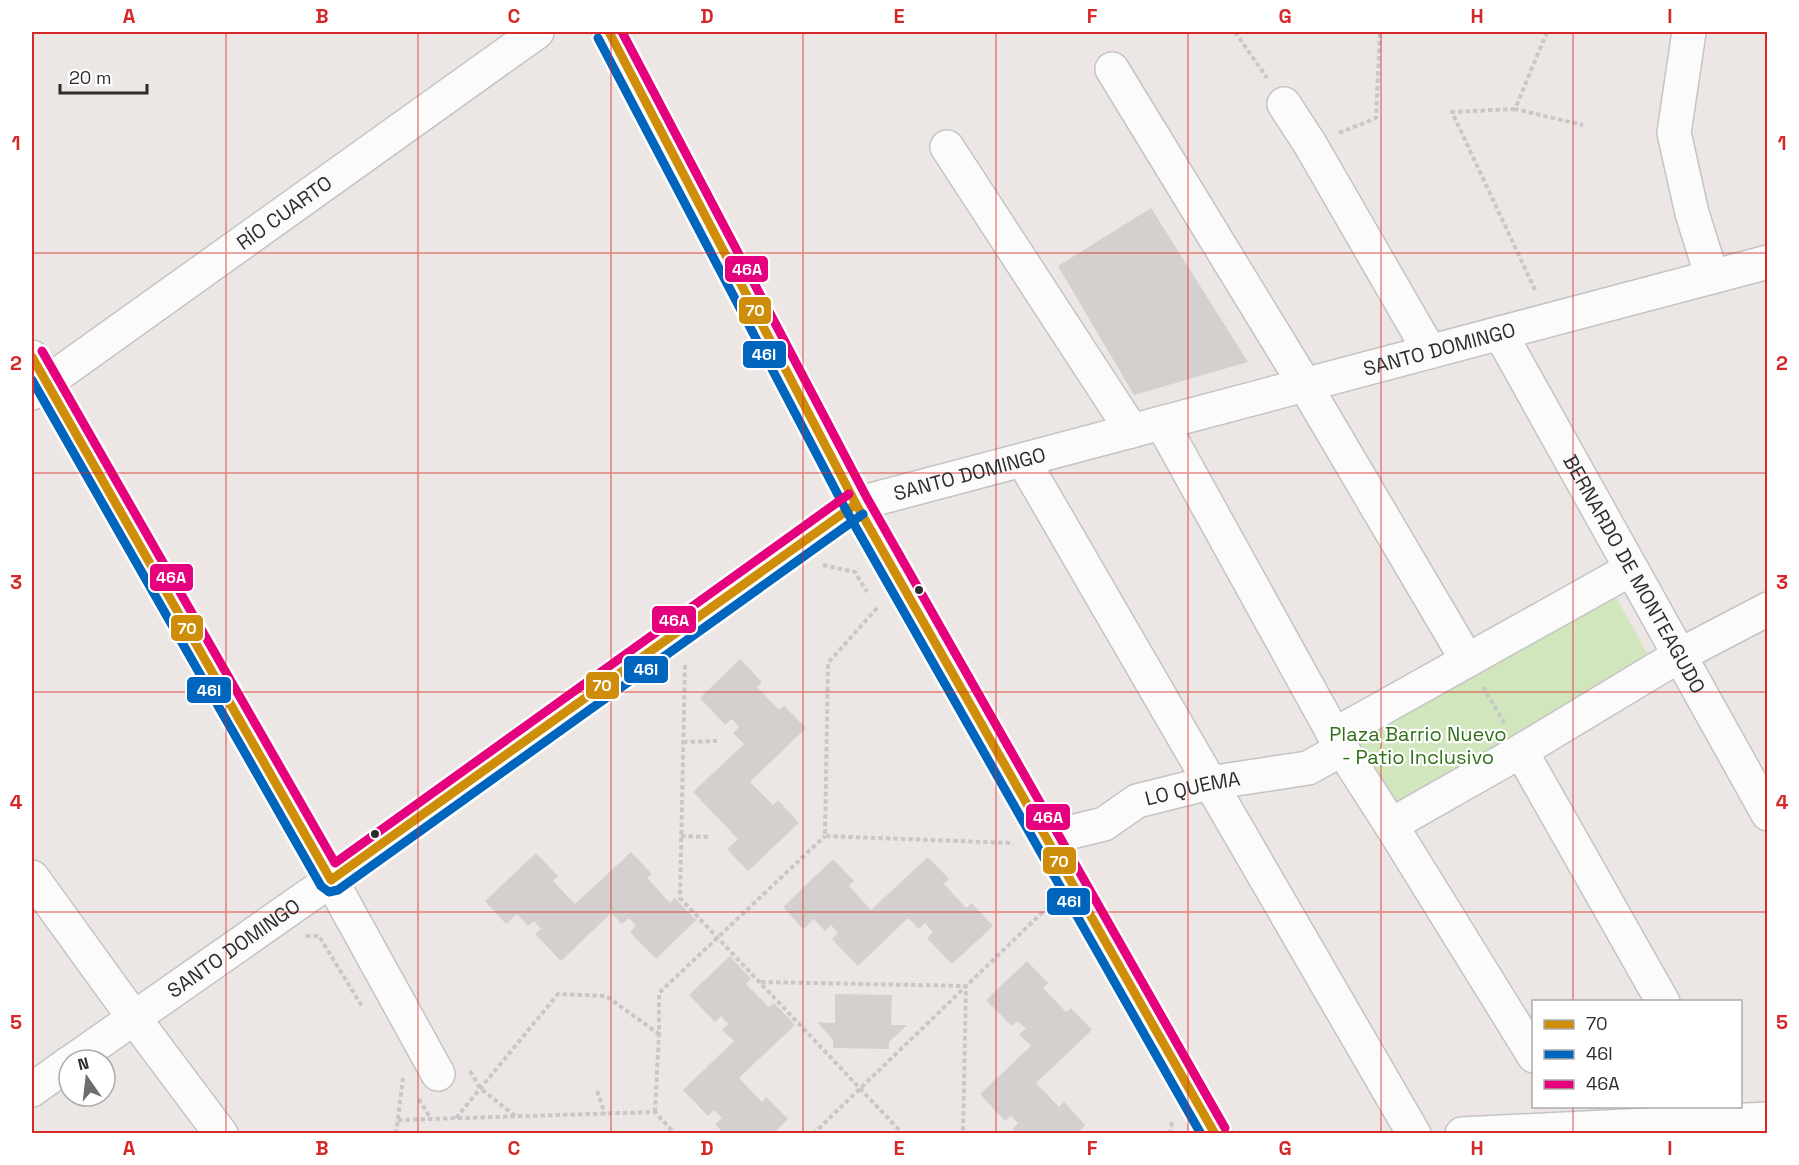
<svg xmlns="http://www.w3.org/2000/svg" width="1799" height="1165" viewBox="0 0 1799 1165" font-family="'Space Grotesk',sans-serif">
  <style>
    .green { fill: #d1e6bc }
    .building { fill: #d3d0cd }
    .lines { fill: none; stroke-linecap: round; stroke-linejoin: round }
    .minor-casing { stroke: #c5c4c4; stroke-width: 36 }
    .path { stroke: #c8c8c8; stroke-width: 4; stroke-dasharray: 4.5 3; stroke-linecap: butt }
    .minor { stroke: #fcfbfb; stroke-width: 33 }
    .bus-1-casing { stroke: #fff; stroke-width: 14 }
    .bus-2-casing { stroke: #fff; stroke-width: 14 }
    .bus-3-casing { stroke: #fff; stroke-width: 14 }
    .bus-1 { stroke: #cf8e09; stroke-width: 9 }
    .bus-2 { stroke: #0065bd; stroke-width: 9 }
    .bus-3 { stroke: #e5007d; stroke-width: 9 }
    .grid { fill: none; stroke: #d62828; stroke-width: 1.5; stroke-opacity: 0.55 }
    .bus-dot { fill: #2d2d2d; stroke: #fff; stroke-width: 2 }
    .labels { text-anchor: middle; stroke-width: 4.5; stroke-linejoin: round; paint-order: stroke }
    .street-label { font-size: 20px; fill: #2d2d2d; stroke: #fff }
    .park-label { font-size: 20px; fill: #326f19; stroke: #fff }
    .line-badge { stroke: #fff; stroke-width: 2 }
    .badge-label { font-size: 16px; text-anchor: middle; font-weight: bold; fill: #fff }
    .neatline { fill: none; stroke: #d62828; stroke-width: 2 }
    .grid-label { font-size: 20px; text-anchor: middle; font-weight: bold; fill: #d62828 }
  </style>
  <rect width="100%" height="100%" fill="#ece7e4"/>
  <path class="green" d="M1612 590 1651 660 1392 809 1348 736Z"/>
  <path class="building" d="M1151 208 1248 362 1134 395 1058 266Z
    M740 659 762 682 757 687 779 710 784 706 806 728 750 782 773 805 778 800 799 823 748 871 727 849 738 839 693 792 744 744 733 733 739 727 732 719 725 725 700 698Z
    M631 852 652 874 647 878 670 903 675 898 696 920 656 959 630 932 636 926 629 918 622 924 611 913 561 961 535 934 541 929 534 921 528 926 517 914 506 924 485 901 536 853 558 876 553 881 575 904Z
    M928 857 949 879 944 884 966 908 972 903 993 926 952 964 927 938 933 932 925 923 919 929 908 918 858 966 832 939 838 933 831 925 825 931 814 919 803 929 783 907 833 859 854 881 849 886 871 910Z
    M730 956 751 979 746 984 769 1007 774 1003 795 1025 739 1078 762 1102 766 1097 788 1119 773 1134H724L715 1124 722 1118 714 1110 708 1116 683 1090 734 1041 722 1030 728 1024 721 1016 715 1022 689 995Z
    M1027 961 1048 983 1043 988 1066 1012 1071 1008 1092 1030 1036 1083 1059 1107 1064 1102 1085 1125 1076 1134H1017L1012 1129 1018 1123 1011 1116 1005 1121 980 1094 1031 1046 1019 1034 1026 1029 1018 1021 1012 1026 986 1000Z
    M835 994 892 995 891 1025H907L889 1042V1049L833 1048V1040L817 1022 835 1023Z"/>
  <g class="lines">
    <defs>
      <g id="minor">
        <path d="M609 32 856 504 1215 1134"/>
        <path d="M1689 32 1674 133 1692 213 1712 277"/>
        <path d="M1112 69 1305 385 1467 660"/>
        <path d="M1284 104 1310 144 1430 352"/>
        <path d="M947 147 1132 431"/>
        <path id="s1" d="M1500 333 1768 814"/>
        <path d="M32 357 331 880 438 1074"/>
        <path id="s2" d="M32 393 537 32"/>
        <path d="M1162 423 1342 749 1391 825 1534 1056"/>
        <path d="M1023 460 1414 1134"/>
        <path d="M1334 735 1631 569"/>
        <path d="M1521 751 1663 1002"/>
        <path d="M1391 825 1521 751 1680 655 1768 609"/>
        <path id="s3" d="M1047 838 1104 824 1137 801 1209 783 1308 768 1342 749"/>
        <path d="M32 877 134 1018 221 1134"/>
        <path id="s4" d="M74 1060 331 880 856 504 1768 262"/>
        <path d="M32 1090 69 1063"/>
        <path d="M1462 1134 1768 1119"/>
      </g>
    </defs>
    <use href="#minor" class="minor-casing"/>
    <path class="path" d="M1235 32 1267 78
      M1547 32 1515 109 1583 125
      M1515 109 1452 112 1536 292
      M1339 133 1376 118 1380 32
      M823 565 855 572 867 592
      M877 608 828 663 825 836 1011 843 1013 845
      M685 665 680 898 903 1134
      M1483 687 1505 724
      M683 742 717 741
      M681 836 710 837
      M306 936H319L363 1008
      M761 982 966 986 963 1134
      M470 1071 480 1088 515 1116
      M597 1091 605 1114
      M419 1099 431 1119
      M655 1112 659 1034V993L825 836
      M456 1118 558 994 606 996 659 1034
      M398 1120 655 1112 675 1134
      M396 1134 403 1078
      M813 1134 1050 905
      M1170 1134 1172 1122"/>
    <use href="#minor" class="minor"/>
    <defs>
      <path id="bus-1" d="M609 32 856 504 1215 1134
        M32 357 331 880 856 504"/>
      <path id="bus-2" d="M598 38 846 510 1201 1134
        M32 380 321 886 329 892 338 890 863 514"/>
      <path id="bus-3" d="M622 32 867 498 1225 1128
        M42 351 335 863 849 494"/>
    </defs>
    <use href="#bus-1" class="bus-1-casing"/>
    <use href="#bus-2" class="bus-2-casing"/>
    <use href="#bus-3" class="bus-3-casing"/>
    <use href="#bus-1" class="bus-1"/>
    <use href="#bus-2" class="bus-2"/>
    <use href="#bus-3" class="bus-3"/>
  </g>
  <path class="grid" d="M226 32V1134M418 32V1134M611 32V1134M803 32V1134M996 32V1134M1188 32V1134M1381 32V1134M1573 32V1002M32 253H1768M32 473H1768M32 692H1768M32 912H1768M1573 1106V1134"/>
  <g class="bus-dot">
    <circle cx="919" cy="590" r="5"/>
    <circle cx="375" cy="834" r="5"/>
  </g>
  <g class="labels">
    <g class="street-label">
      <text dy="7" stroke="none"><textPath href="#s2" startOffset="310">RÍO CUARTO</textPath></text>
      <text dy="7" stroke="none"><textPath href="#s4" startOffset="1563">SANTO DOMINGO</textPath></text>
      <text dy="7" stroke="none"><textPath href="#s4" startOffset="1077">SANTO DOMINGO</textPath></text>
      <text dy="7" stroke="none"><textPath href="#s1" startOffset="276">BERNARDO DE MONTEAGUDO</textPath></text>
      <text dy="7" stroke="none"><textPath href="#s3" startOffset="156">LO QUEMA</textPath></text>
      <text dy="7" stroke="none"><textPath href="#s4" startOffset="195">SANTO DOMINGO</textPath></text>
    </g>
    <g class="park-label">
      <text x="1418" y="741">Plaza Barrio Nuevo<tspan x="1418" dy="23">- Patio Inclusivo</tspan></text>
    </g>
  </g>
  <g class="line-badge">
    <rect x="724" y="255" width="45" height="28" rx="6" fill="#e5007d"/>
    <rect x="738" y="296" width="34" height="29" rx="6" fill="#cf8e09"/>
    <rect x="742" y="340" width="45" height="29" rx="6" fill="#0065bd"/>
    <rect x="149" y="563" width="45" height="29" rx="6" fill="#e5007d"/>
    <rect x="651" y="605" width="46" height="29" rx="6" fill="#e5007d"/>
    <rect x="170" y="614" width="34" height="28" rx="6" fill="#cf8e09"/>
    <rect x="623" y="655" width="46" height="29" rx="6" fill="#0065bd"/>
    <rect x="585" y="671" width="35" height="29" rx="6" fill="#cf8e09"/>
    <rect x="186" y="676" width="46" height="28" rx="6" fill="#0065bd"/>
    <rect x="1025" y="803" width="46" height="28" rx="6" fill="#e5007d"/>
    <rect x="1042" y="846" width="35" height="29" rx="6" fill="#cf8e09"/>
    <rect x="1046" y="887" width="45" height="29" rx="6" fill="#0065bd"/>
  </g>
  <g class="badge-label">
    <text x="747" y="275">46A</text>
    <text x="755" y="316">70</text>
    <text x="764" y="360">46I</text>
    <text x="171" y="583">46A</text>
    <text x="674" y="626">46A</text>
    <text x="187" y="634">70</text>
    <text x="646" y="675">46I</text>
    <text x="602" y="691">70</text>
    <text x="209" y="696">46I</text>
    <text x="1048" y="823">46A</text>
    <text x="1059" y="867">70</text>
    <text x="1069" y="907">46I</text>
  </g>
  <rect width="1799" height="1165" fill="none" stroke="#ffffff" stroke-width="66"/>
  <rect x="1532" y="1000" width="210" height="108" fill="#ffffff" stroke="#ababab" stroke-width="1.5"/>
  <rect x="1544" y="1020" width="30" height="9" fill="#cf8e09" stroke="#ababab" stroke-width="1.5"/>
  <text x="1586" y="1030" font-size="18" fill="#2d2d2d">70</text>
  <rect x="1544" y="1050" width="30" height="9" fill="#0065bd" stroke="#ababab" stroke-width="1.5"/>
  <text x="1586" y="1060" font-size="18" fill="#2d2d2d">46I</text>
  <rect x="1544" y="1080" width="30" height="9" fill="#e5007d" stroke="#ababab" stroke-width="1.5"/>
  <text x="1586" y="1090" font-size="18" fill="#2d2d2d">46A</text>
  <g transform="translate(87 1078) rotate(346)"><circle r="28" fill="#ffffff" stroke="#ababab" stroke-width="1.5"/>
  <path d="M0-4.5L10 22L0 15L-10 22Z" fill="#706e6d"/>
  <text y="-9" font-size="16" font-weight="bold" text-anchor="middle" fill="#2d2d2d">N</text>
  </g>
  <path d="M60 84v9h87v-9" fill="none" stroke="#2d2d2d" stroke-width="3"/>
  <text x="69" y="84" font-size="18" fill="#2d2d2d" stroke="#ffffff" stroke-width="4.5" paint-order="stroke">20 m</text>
  <rect x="33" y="33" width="1733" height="1099" class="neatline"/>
  <g class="grid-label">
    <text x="129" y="23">A</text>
    <text x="322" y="23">B</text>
    <text x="514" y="23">C</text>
    <text x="707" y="23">D</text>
    <text x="899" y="23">E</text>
    <text x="1092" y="23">F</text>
    <text x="1285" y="23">G</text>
    <text x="1477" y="23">H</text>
    <text x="1670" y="23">I</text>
    <text x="16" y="150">1</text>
    <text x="1782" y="150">1</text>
    <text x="16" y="370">2</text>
    <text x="1782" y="370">2</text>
    <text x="16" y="589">3</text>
    <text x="1782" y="589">3</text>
    <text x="16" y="809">4</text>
    <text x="1782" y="809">4</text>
    <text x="16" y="1029">5</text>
    <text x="1782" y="1029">5</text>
    <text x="129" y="1155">A</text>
    <text x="322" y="1155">B</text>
    <text x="514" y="1155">C</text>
    <text x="707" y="1155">D</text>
    <text x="899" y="1155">E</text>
    <text x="1092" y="1155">F</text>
    <text x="1285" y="1155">G</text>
    <text x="1477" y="1155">H</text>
    <text x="1670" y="1155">I</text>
  </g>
</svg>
